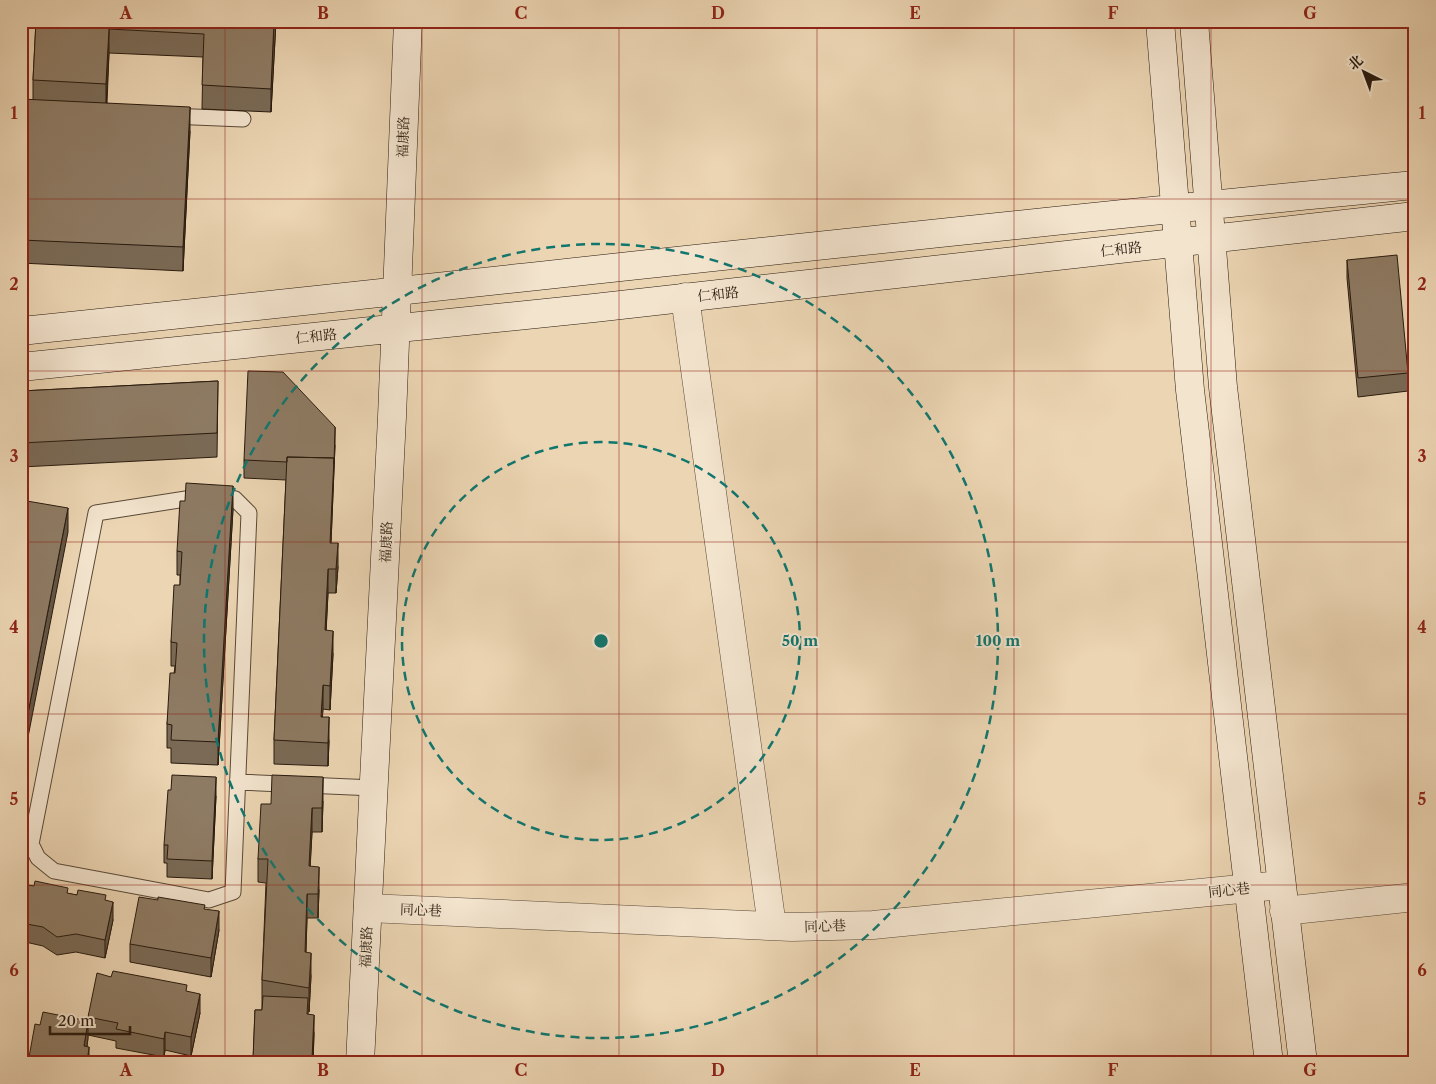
<svg xmlns="http://www.w3.org/2000/svg" width="1436" height="1084" viewBox="0 0 1436 1084" font-family="'Libre Caslon Text','Noto Serif SC',serif">
  <style>
    .lines { fill: none; stroke-linecap: round; stroke-linejoin: round }
    .lane-casing { stroke: #594937; stroke-width: 17 }
    .street-casing { stroke: #594937; stroke-width: 29 }
    .secondary-casing { stroke: #281a0e; stroke-width: 29 }
    .lane { stroke: #f3e4ce; stroke-width: 15 }
    .street { stroke: #f3e4ce; stroke-width: 28 }
    .secondary { stroke: #f3e4ce; stroke-width: 28 }
    .wall { fill: #7a6a56; stroke: #281a0e }
    .shaded-wall { fill: #635646; stroke: #281a0e }
    .building { fill: #8e7b64; stroke: #281a0e }
    .grid { fill: none; stroke: #8f2418; stroke-width: 1; stroke-opacity: 0.55 }
    .ring { fill: none; stroke: #0f766e; stroke-width: 2.5; stroke-dasharray: 9 6 }
    .labels { text-anchor: middle; stroke-width: 4; stroke-linejoin: round; paint-order: stroke }
    .street-label { font-size: 14px; fill: #281a0e; stroke: #f3e4ce }
    .centre { fill: #0f766e; stroke: #f3e4ce; stroke-width: 2.5 }
    .ring-label { font-size: 15px; text-anchor: middle; font-weight: bold; fill: #0f766e; stroke: #f3e4ce; stroke-width: 4; stroke-linejoin: round; paint-order: stroke }
    .neatline { fill: none; stroke: #8f2418; stroke-width: 2 }
    .grid-label { font-size: 16px; text-anchor: middle; font-weight: bold; fill: #8f2418 }
  </style>
  <rect width="100%" height="100%" fill="#ecd5b3"/>
  <filter id="stains"><feTurbulence type="fractalNoise" baseFrequency=".004" numOctaves="4"/><feColorMatrix values="0 0 0 0 .2 0 0 0 0 .09 0 0 0 0 .02 0 0 0 .5 -.17"/></filter>
  <radialGradient id="worn" r=".72"><stop offset=".6" stop-color="#630" stop-opacity="0"/><stop offset="1" stop-color="#630" stop-opacity=".3"/></radialGradient>
  <g class="lines">
    <defs>
      <path id="lane" d="M170 116 243 119
        M218 494 235 499 249 513 233 892 209 900 54 871 38 858 31 844 96 513Z
        M237 782 374 788"/>
      <path id="street" d="M685 297 772 926
        M368 908 792 927 873 925 1281 885
        M1284 911 1415 897"/>
      <path id="secondary" d="M1160 21 1190 390 1269 1063
        M1194 21 1223 387 1303 1063
        M21 331C486 283 950 229 1415 185
        M21 367 594 308 1415 216
        M360 1063 392 417 408 21"/>
    </defs>
    <use href="#lane" class="lane-casing"/>
    <use href="#street" class="street-casing"/>
    <use href="#secondary" class="secondary-casing"/>
    <use href="#lane" class="lane"/>
    <use href="#street" class="street"/>
    <use href="#secondary" class="secondary"/>
  </g>
  <path class="wall" d="M36 21H276L271 112 202 109 203 57 109 53 107 103 190 131 183 271 21 263V99L33 100V80Z
    M1347 260 1408 373V391L1358 397 1347 278Z
    M218 381 217 457 21 467V391Z
    M335 445 331 543 338 567 336 593H328L326 630 333 654 330 710 323 709 322 717 329 741 328 766 274 764V740L286 480 244 478V460Z
    M233 509 218 765 171 763V748H167V724L175 666H171V642L180 585V575H177V551Z
    M216 796 212 879 167 877V863H164V845Z
    M323 801 322 832H312L310 866 319 890 318 918H307L306 952 311 976 309 1012H308V1014L314 1033 313 1063H253L255 1010H262V980L266 883 258 882V859L271 804Z
    M21 884 106 901 113 920 105 958 76 952 57 955 43 946 21 941Z
    M205 909 219 930 211 977 130 962V944Z
    M187 992 200 1013 191 1056 165 1050 164 1057 116 1048V1041L88 1035 87 1047 89 1063 40 1025 88 1020V1017Z"/>
  <path class="shaded-wall" d="M274 21H276L271 112V89Z
    M109 29V53L106 107V84Z
    M190 107V131L183 271V247Z
    M335 427V445L330 566V543Z
    M233 486V509L218 765V742Z
    M68 508V532L21 773V749Z
    M338 543V567L336 593V569Z
    M328 569V593L325 654V630Z
    M333 631V654L330 710V686Z
    M323 685V709L321 740V717Z
    M329 717V741L328 766V743Z
    M216 777V796L212 879V861Z
    M323 777V801L322 832V808Z
    M312 808V832L309 890V866Z
    M319 867V890L318 918V894Z
    M307 894V918L305 976V952Z
    M113 902V920L105 958V940Z
    M219 911V930L211 977V958Z
    M311 953V976L309 1012V988Z
    M200 994V1013L191 1056V1037Z
    M314 1015V1033L313 1063H312Z
    M88 1021V1039L84 1063V1046Z
    M165 1032V1050L164 1057V1039Z
    M89 1047V1063H87Z"/>
  <path class="building" d="M36 21H274L271 89 202 85 204 34 109 29 106 84 33 80Z
    M21 99 190 107 183 247 21 240Z
    M1397 255 1408 373 1358 378 1347 260Z
    M248 371 283 372 335 427 334 464V458L287 457V462L244 460Z
    M218 381 217 433 21 443V391Z
    M287 457 334 458 330 543H338L336 569H328L325 630 333 631 330 686 323 685 321 717H329L328 743 274 740Z
    M186 483 233 486 218 742 171 740 172 725 167 724 170 673H175L177 643 171 642 174 585H180L182 552 177 551 180 501H185Z
    M21 500 68 508 21 749Z
    M172 775 216 777 212 861 167 859 168 845H164L168 790H171Z
    M272 775 323 777 322 808H312L309 866 319 867 318 894H307L305 952 311 953 309 988 262 980 268 859H258L261 804H271Z
    M35 881 68 888 67 893 77 895 78 890 106 895 105 900 113 902 105 940 76 934 57 937 43 927 21 923V884L34 886Z
    M139 897 158 900V897L205 905 204 909 219 911 211 958 130 944Z
    M113 971 187 985 186 991 200 994 191 1037 165 1032 164 1039 116 1029 118 1023 88 1017 97 973 111 977Z
    M263 996 308 998 307 1014 314 1015 312 1059H305V1063H259V1059H253L255 1010H262Z
    M43 1012 88 1021 84 1046 89 1047 87 1063H28L35 1024 40 1025Z"/>
  <path class="grid" d="M225 21V1063M422 21V1063M619 21V1063M817 21V1063M1014 21V1063M1211 21V1063M21 199H1415M21 371H1415M21 542H1415M21 714H1415M21 885H1415"/>
  <g class="ring">
    <circle cx="601" cy="641" r="199"/>
    <circle cx="601" cy="641" r="397"/>
  </g>
  <g class="labels">
    <g class="street-label">
      <text transform="translate(403 137) rotate(-88)" y="5">福康路</text>
      <text transform="translate(1121 249) rotate(-6)" y="5">仁和路</text>
      <text transform="translate(718 294) rotate(-6)" y="5">仁和路</text>
      <text transform="translate(316 336) rotate(-6)" y="5">仁和路</text>
      <text transform="translate(386 542) rotate(-87)" y="5">福康路</text>
      <text transform="translate(1229 890) rotate(-6)" y="5">同心巷</text>
      <text transform="translate(421 910) rotate(2)" y="5">同心巷</text>
      <text transform="translate(825 926) rotate(-2)" y="5">同心巷</text>
      <text transform="translate(366 947) rotate(-87)" y="5">福康路</text>
    </g>
  </g>
  <circle cx="601" cy="641" r="8" class="centre"/>
  <g class="ring-label">
    <text x="800" y="646">50 m</text>
    <text x="998" y="646">100 m</text>
  </g>
  <rect width="1436" height="1084" fill="none" stroke="#ecd5b3" stroke-width="55"/>
  <g transform="translate(1364 72) rotate(318)" stroke="#f3e4ce" stroke-width="4" paint-order="stroke">
  <path d="M0-4L9 19L0 12L-9 19Z" fill="#281a0e"/>
  <text y="-8" font-size="14" font-weight="bold" text-anchor="middle" fill="#281a0e">北</text>
  </g>
  <path d="M50 1026v8h80v-8" fill="none" stroke="#281a0e" stroke-width="2.5"/>
  <text x="58" y="1026" font-size="15" fill="#281a0e" stroke="#f3e4ce" stroke-width="4" paint-order="stroke">20 m</text>
  <rect x="28" y="28" width="1380" height="1028" class="neatline"/>
  <g class="grid-label">
    <text x="126" y="19">A</text>
    <text x="323" y="19">B</text>
    <text x="521" y="19">C</text>
    <text x="718" y="19">D</text>
    <text x="915" y="19">E</text>
    <text x="1113" y="19">F</text>
    <text x="1310" y="19">G</text>
    <text x="14" y="119">1</text>
    <text x="1422" y="119">1</text>
    <text x="14" y="290">2</text>
    <text x="1422" y="290">2</text>
    <text x="14" y="462">3</text>
    <text x="1422" y="462">3</text>
    <text x="14" y="633">4</text>
    <text x="1422" y="633">4</text>
    <text x="14" y="805">5</text>
    <text x="1422" y="805">5</text>
    <text x="14" y="976">6</text>
    <text x="1422" y="976">6</text>
    <text x="126" y="1076">A</text>
    <text x="323" y="1076">B</text>
    <text x="521" y="1076">C</text>
    <text x="718" y="1076">D</text>
    <text x="915" y="1076">E</text>
    <text x="1113" y="1076">F</text>
    <text x="1310" y="1076">G</text>
  </g>
  <rect width="100%" height="100%" filter="url(#stains)"/>
  <rect width="100%" height="100%" fill="url(#worn)"/>
</svg>
